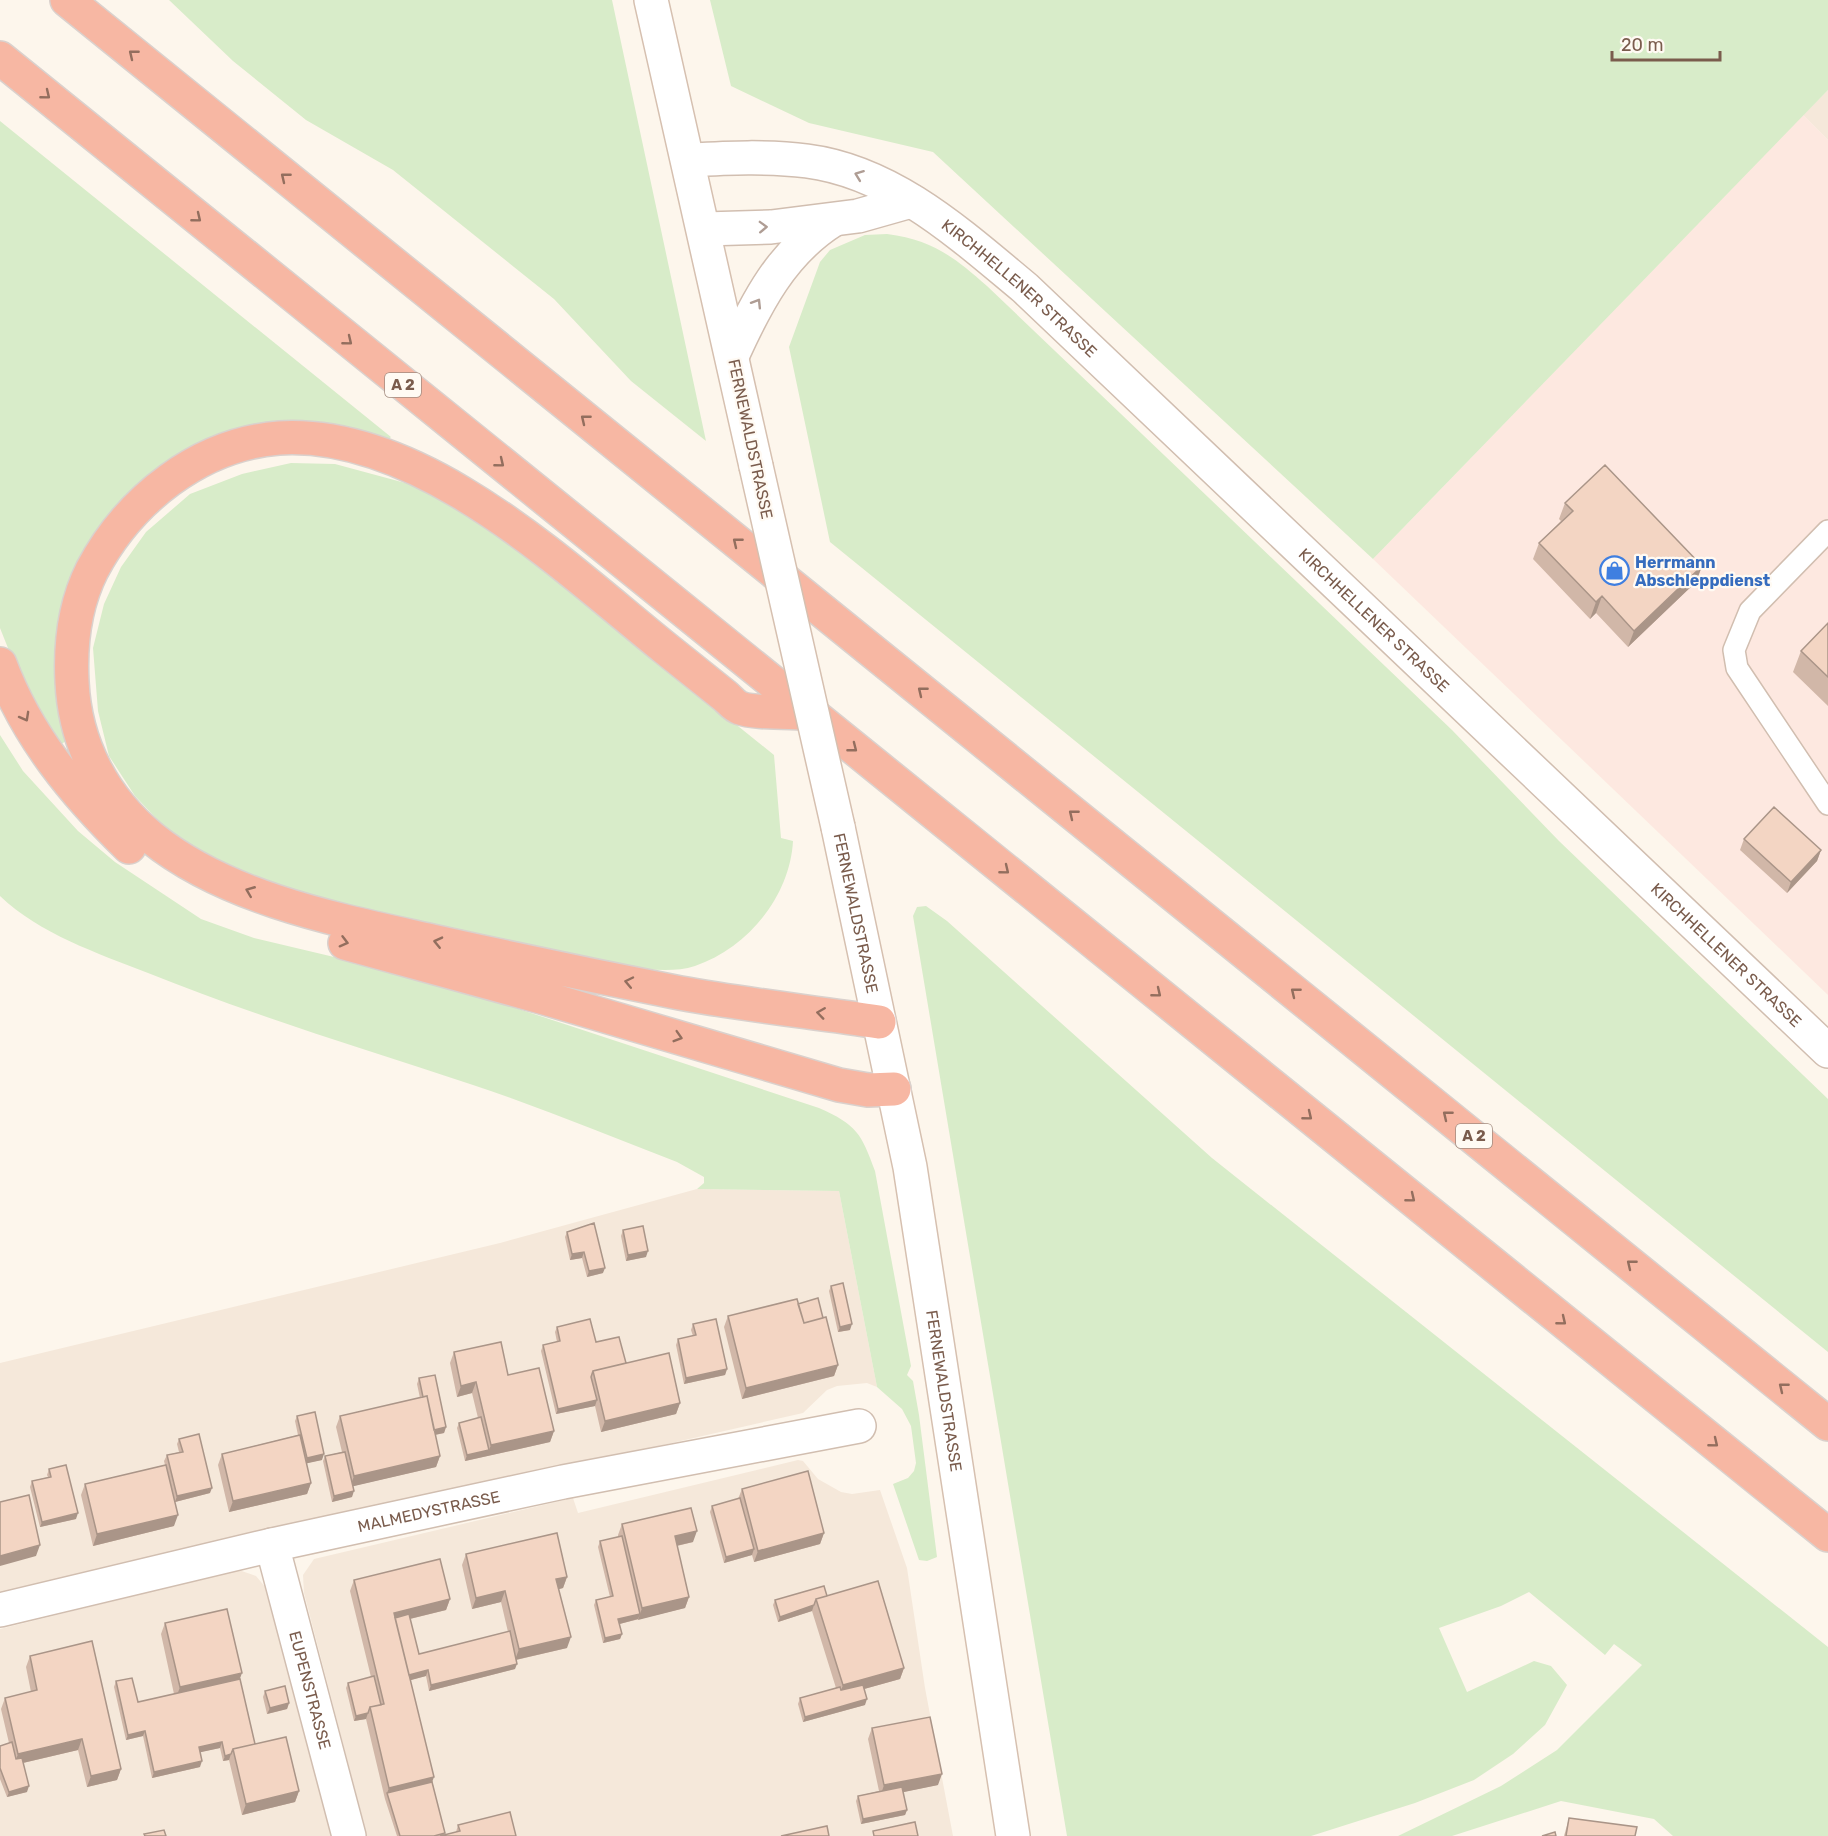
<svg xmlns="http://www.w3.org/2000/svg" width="1828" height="1836" viewBox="0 0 1828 1836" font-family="Rubik,sans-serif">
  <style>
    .residential { fill: #f5e8da }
    .commercial { fill: #fde8e0 }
    .green { fill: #d8ecc9 }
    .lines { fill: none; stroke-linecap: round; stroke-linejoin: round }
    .service-casing { stroke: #d1beb0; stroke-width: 24 }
    .minor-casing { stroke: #d1beb0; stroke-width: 36 }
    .secondary-casing { stroke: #d6c0b0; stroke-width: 36 }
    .motorway-casing { stroke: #dad1cd; stroke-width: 36 }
    .service { stroke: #fff; stroke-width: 21 }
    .minor { stroke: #fff; stroke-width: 33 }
    .secondary { stroke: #fff; stroke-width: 33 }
    .motorway { stroke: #f7b7a3; stroke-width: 33 }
    .secondary-bridge-casing { stroke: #d6c0b0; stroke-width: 36; stroke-linecap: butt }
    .secondary-bridge { stroke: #fff; stroke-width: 33 }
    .wall { fill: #d1b7a8 }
    .shaded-wall { fill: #aa9588 }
    .building { fill: #f3d5c3; stroke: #aa9588; stroke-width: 1.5 }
    .oneway { stroke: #936e5e }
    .oneway2 { stroke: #af9d94 }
    .labels { text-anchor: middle; stroke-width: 4.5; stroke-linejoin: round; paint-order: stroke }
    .shield { fill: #fffaf3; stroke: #a28b7f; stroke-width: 1.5 }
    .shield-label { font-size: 15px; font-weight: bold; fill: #7a5c4d }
    .street-label { font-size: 16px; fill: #7a5c4d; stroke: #fffaf3 }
    .shop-label { font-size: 16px; font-weight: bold; fill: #366cbe; stroke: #fffaf3; text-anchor: start }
  </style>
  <rect width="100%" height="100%" fill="#fdf6ec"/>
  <path class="residential" d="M1828 90V140L1803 115Z
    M697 1189 839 1191 877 1387 867 1383 837 1386 827 1390 803 1413 0 1596V1363L500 1243Z
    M798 1460 803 1461 818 1479 841 1492 852 1494 880 1490 907 1568 925 1688 953 1836H367L304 1593 303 1575 314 1559 573 1498 578 1513Z
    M239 1570 256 1576 266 1588 336 1836H0V1629Z"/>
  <path class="commercial" d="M1803 115 1828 140V995L1373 559Z"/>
  <path class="green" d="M169 0H612L706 441 631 381 554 299 393 170 306 120 233 61Z
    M710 0H1828V90L1373 559 933 152 809 123 731 86Z
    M0 121 391 437 388 440 250 430 95 541 68 740 56 747 30 703 0 628Z
    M887 234C932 240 953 256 987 286L1452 730 1559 841 1828 1099V1352L830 542 789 347 820 262 830 250 865 235Z
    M291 463 335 464 409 484 448 503 517 548 774 755 781 838 793 841C790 896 748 948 695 966 674 973 648 969 626 968L328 904 221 867 168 831 135 796 109 756 98 711 93 648 104 604 121 567 146 532 190 494 242 474Z
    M0 735 23 771 78 831 115 862 201 919 254 938 431 980 819 1108C857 1125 861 1133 875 1171L911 1366 907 1375 913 1381 919 1415 937 1557 927 1561 919 1560 893 1484 908 1478 914 1471 916 1463 911 1426 902 1409 877 1387 839 1191 697 1189 704 1183V1177L677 1162C609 1136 542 1108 473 1085 364 1049 255 1016 148 973 97 953 40 934 0 896Z
    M926 906 947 921 1212 1158 1828 1647V1836H1673L1654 1819 1561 1801 1452 1836H1398L1501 1786 1557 1750 1642 1665 1614 1644 1605 1655 1529 1592 1501 1606 1439 1628 1467 1692 1534 1661 1551 1666 1567 1685 1545 1725 1513 1754 1474 1780 1415 1803 1311 1836H1067L913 916 917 907Z"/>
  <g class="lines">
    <defs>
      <path id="service" d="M1828 531 1750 611 1734 650 1737 668 1828 804"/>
      <g id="minor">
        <path id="s1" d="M689 160C728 158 768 156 807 161 893 172 961 235 1025 288L1828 1051"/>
        <path d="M705 229 771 227 858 216 911 201"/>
        <path d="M732 356C756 303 782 252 833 220"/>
        <path id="s2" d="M272 1545 349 1836"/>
        <path id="s3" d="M0 1610 272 1545 563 1482 859 1426"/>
      </g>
      <g id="secondary">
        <path d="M651 0 756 466"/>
        <path id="s4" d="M838 827 910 1167 1013 1836"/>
      </g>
      <path id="motorway" d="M67 0 1828 1424
        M0 58 1828 1535
        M0 664C27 737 75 794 129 847
        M807 713C792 712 752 713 740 708 734 706 730 700 725 696 705 680 685 664 665 648 563 566 421 429 279 438 199 444 129 500 92 570 75 604 70 644 72 682 75 744 103 798 152 838 229 900 343 921 437 942 518 960 599 977 680 993 746 1005 813 1012 879 1022
        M345 943 541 997 839 1085 868 1090 894 1089"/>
    </defs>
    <use href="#service" class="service-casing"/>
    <use href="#minor" class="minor-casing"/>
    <use href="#secondary" class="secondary-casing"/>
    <use href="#motorway" class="motorway-casing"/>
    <use href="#service" class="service"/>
    <use href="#minor" class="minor"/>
    <use href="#secondary" class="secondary"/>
    <use href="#motorway" class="motorway"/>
    <defs>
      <path id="secondary-bridge" d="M756 466 838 827"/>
    </defs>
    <use href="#secondary-bridge" class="secondary-bridge-casing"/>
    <use href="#secondary-bridge" class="secondary-bridge"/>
  </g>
  <path class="wall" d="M1565 503 1702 566 1696 582 1628 647 1596 613 1590 619 1533 559 1539 543 1561 521 1559 519Z
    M1828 623V706L1793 672 1801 651Z
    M1744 839 1821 850 1817 861 1787 893 1740 850Z
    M623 1230 646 1257 626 1261 621 1236Z
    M567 1232 603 1273 587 1277 582 1258 570 1260 565 1237Z
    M831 1286 850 1330 838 1332 829 1291Z
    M798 1304 823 1318 838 1365 834 1376 742 1399 724 1327 728 1316Z
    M693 1324 727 1369 725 1375 684 1384 676 1345 678 1339 693 1336 691 1330Z
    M557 1327 596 1342 680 1403 676 1414 601 1432 595 1406 556 1414 541 1351 543 1345 557 1342 555 1332Z
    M454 1352 508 1375 554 1431 550 1442 465 1461 457 1428 459 1423 478 1418 472 1393 457 1397 450 1363Z
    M419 1378 446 1427 444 1433 435 1435 440 1456 436 1467 353 1486 352 1497 332 1502 323 1461 325 1456 342 1452 336 1427 340 1416 420 1398 417 1384Z
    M297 1416 322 1460 306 1463 311 1483 307 1494 229 1512 218 1465 222 1454 298 1435 295 1421Z
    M179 1439 210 1493 175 1502 174 1526 93 1546 81 1495 85 1484 165 1465 164 1461 167 1455 179 1452 177 1444Z
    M49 1469 76 1519 40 1527 30 1487 32 1481 48 1477 47 1475Z
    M742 1489 824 1533 820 1544 754 1562 752 1555 724 1563 710 1512 712 1506 738 1499Z
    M622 1524 693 1542 677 1546 689 1597 685 1608 619 1624 622 1634 620 1639 603 1643 594 1605 596 1600 610 1597 598 1547 600 1541 618 1537V1535Z
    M466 1554 567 1577 563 1588 559 1589 567 1648 516 1660 515 1669 429 1691 426 1676 410 1680 444 1835 456 1832 458 1825 516 1836H397L385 1799 366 1719 354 1721 346 1688 348 1683 371 1677 350 1591 354 1580 450 1599 446 1610 410 1619 419 1654 508 1632 501 1602 472 1609 462 1565Z
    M827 1596 904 1668 900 1679 864 1689 865 1705 803 1722 798 1704 800 1698 836 1688 812 1611 778 1622 773 1605 775 1600Z
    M165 1623 240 1679 255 1744 299 1791 295 1802 242 1815 229 1760 223 1761 220 1748 200 1752V1767L152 1778 143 1736 126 1740 114 1687 116 1681 138 1702 174 1694 161 1634Z
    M30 1656 121 1769 117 1780 87 1787 78 1750 23 1763 27 1792 7 1797 0 1779V1746L9 1743 1 1709 5 1698 31 1692 26 1667Z
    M265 1691 289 1703 287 1709 267 1714 263 1697Z
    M872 1728 938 1785 903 1792 907 1810 905 1815 861 1824 856 1801 858 1796 879 1791 868 1739Z
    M1569 1818 1635 1836H1564Z"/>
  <path class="shaded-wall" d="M1702 566 1696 582 1628 647 1634 631Z
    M1602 596 1596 613 1590 619 1596 602Z
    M1821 850 1817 861 1787 893 1791 882Z
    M648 1251 646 1257 626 1261 628 1255Z
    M584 1252 582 1258 570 1260 572 1254Z
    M605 1268 603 1273 587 1277 589 1271Z
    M852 1324 850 1330 838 1332 840 1327Z
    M838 1365 834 1376 742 1399 746 1388Z
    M727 1369 725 1375 684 1384 686 1378Z
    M476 1382 472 1393 457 1397 461 1386Z
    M597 1400 595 1406 556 1414 558 1409Z
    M680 1403 676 1414 601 1432 605 1421Z
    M446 1427 444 1433 429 1436 431 1430Z
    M554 1431 550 1442 465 1461 467 1455 489 1450 491 1445Z
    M324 1454 322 1460 304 1464 307 1458Z
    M440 1456 436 1467 350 1487 354 1476Z
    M311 1483 307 1494 229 1512 233 1501Z
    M212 1488 210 1493 175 1502 177 1496Z
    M354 1491 352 1497 332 1502 334 1496Z
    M78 1513 76 1519 40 1527 42 1522Z
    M178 1515 174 1526 93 1546 97 1534Z
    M697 1531 693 1542 671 1547 675 1536Z
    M824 1533 820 1544 754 1562 758 1551Z
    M40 1545 36 1556 0 1566V1556Z
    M754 1549 752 1555 724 1563 726 1557Z
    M567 1577 563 1588 552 1591 556 1579Z
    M505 1591 501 1602 472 1609 476 1598Z
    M689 1597 685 1608 638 1620 642 1608Z
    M450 1599 446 1610 393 1623 394 1613Z
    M814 1605 812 1611 778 1622 780 1617Z
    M640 1614 638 1619 616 1625 618 1619Z
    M622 1634 620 1639 603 1643 605 1638Z
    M571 1637 567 1648 515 1660 519 1649Z
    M517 1664 515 1669 429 1691 431 1685Z
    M904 1668 900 1679 839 1696 843 1685Z
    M428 1670 426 1676 404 1682 406 1676Z
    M242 1673 238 1684 176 1698 180 1687Z
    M867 1699 865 1705 803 1722 805 1717Z
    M289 1703 287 1709 267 1714 270 1708Z
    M368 1713 366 1719 354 1721 356 1716Z
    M145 1731 143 1736 126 1740 128 1735Z
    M82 1739 78 1750 14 1765 18 1754Z
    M222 1742 220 1748 197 1753 199 1747Z
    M231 1754 229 1760 223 1761 225 1756Z
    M202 1761 200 1767 152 1778 154 1772Z
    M121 1769 117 1780 87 1787 91 1776Z
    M942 1774 938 1785 880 1797 884 1785Z
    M434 1777 430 1788 387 1793 389 1788Z
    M29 1786 27 1792 7 1797 9 1792Z
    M299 1791 295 1802 242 1815 246 1804Z
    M907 1810 905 1815 861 1824 863 1819Z"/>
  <path class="building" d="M1605 465 1702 566 1634 631 1602 596 1596 602 1539 543 1573 511 1565 503Z
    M1828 623V677L1801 651Z
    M1774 807 1821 850 1791 882 1744 839Z
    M594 1223 605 1268 589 1271 584 1252 572 1254 567 1232Z
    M643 1226 648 1251 628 1255 623 1230Z
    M843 1283 852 1324 840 1327 831 1286Z
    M818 1298 823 1318 804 1323 798 1304Z
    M797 1299 804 1323 826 1317 838 1365 746 1388 728 1316Z
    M590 1319 596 1342 619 1337 626 1363 593 1371 591 1377 597 1400 558 1409 543 1345 560 1341 557 1327Z
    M716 1319 727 1369 686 1378 678 1339 696 1335 693 1324Z
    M501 1342 508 1375 539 1368 554 1431 491 1445 476 1382 461 1386 454 1352Z
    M669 1353 680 1403 605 1421 593 1371Z
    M435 1375 446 1427 434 1430 427 1396 423 1397 419 1378Z
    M427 1396 440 1456 354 1476 340 1416Z
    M315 1412 324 1454 307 1458 297 1416Z
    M481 1417 489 1450 467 1455 459 1423Z
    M199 1434 212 1488 177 1496 167 1455 183 1452 179 1439Z
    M300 1435 311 1483 233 1501 222 1454Z
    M345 1452 354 1491 334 1496 325 1456Z
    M66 1465 78 1513 42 1522 32 1481 51 1477 49 1469Z
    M166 1465 178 1515 97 1534 85 1484Z
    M808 1471 824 1533 758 1551 742 1489Z
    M29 1495 40 1545 0 1556V1502Z
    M740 1498 754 1549 726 1557 712 1506Z
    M691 1508 697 1531 675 1536 689 1597 642 1608 622 1524Z
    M557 1533 567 1577 556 1579 571 1637 519 1649 505 1591 476 1598 466 1554Z
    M622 1536 640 1614 618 1619 622 1634 605 1638 596 1600 613 1596 600 1541Z
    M440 1559 450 1599 394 1613 434 1777 389 1788 370 1707 384 1704 354 1580Z
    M878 1581 904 1668 843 1685 816 1599Z
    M824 1586 827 1596 816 1599 814 1605 780 1617 775 1600Z
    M227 1609 242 1673 180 1687 165 1623Z
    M409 1614 419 1654 510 1631 517 1664 431 1685 428 1670 409 1675 395 1618Z
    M92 1641 121 1769 91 1776 82 1739 18 1754 5 1698 37 1690 30 1656Z
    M374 1676 381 1705 370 1707 368 1713 356 1716 348 1683Z
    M132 1678 138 1702 240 1679 255 1744 233 1749 231 1754 225 1756 222 1742 199 1747 202 1761 154 1772 145 1731 128 1735 116 1681Z
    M863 1685 867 1699 805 1717 800 1698 840 1687 841 1690Z
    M285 1686 289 1703 270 1708 265 1691Z
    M930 1717 942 1774 884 1785 872 1728Z
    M286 1737 299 1791 246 1804 233 1749Z
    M12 1742 16 1759 22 1758 29 1786 9 1792 0 1768V1746Z
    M432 1782 445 1833 434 1836H400L387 1793Z
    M902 1787 907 1810 863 1819 858 1796Z
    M510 1812 516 1836H440L460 1831 458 1825Z
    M1569 1818 1637 1827 1635 1836H1566Z
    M915 1822 918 1836H874L873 1831Z
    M827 1826 829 1836H781Z
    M164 1830 166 1836H145L144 1834Z
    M1555 1832 1556 1836H1542Z"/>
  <defs><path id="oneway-chevron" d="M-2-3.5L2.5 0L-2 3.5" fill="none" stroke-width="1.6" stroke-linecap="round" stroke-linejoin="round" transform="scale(1.5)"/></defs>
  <g class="oneway">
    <use href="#oneway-chevron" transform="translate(133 54) rotate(-141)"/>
    <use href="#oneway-chevron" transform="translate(46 95) rotate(39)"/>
    <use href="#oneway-chevron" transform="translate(285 177) rotate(-141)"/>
    <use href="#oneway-chevron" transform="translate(197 218) rotate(39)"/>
    <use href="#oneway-chevron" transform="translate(348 341) rotate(39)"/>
    <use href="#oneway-chevron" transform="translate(585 419) rotate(-141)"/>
    <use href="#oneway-chevron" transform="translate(500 463) rotate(39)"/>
    <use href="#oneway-chevron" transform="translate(737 542) rotate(-141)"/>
    <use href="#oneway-chevron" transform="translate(922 691) rotate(-141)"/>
    <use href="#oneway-chevron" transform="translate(25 717) rotate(61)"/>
    <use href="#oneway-chevron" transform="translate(853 748) rotate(38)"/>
    <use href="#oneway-chevron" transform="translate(1073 814) rotate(-141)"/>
    <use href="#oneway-chevron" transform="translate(1005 870) rotate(39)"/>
    <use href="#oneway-chevron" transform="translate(250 891) rotate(-158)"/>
    <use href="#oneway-chevron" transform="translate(344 942) rotate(15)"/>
    <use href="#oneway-chevron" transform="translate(438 942) rotate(-167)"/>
    <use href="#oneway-chevron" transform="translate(629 982) rotate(-168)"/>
    <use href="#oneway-chevron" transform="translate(1295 992) rotate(-141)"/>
    <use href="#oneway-chevron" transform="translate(1157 993) rotate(39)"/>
    <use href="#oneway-chevron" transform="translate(821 1013) rotate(-172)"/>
    <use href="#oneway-chevron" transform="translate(678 1037) rotate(17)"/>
    <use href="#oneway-chevron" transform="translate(1447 1115) rotate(-141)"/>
    <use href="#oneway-chevron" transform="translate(1308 1116) rotate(39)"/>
    <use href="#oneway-chevron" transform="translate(1411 1198) rotate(39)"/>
    <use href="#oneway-chevron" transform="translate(1631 1264) rotate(-141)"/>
    <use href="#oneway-chevron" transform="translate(1562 1321) rotate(39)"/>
    <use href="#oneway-chevron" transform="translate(1783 1387) rotate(-141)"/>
    <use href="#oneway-chevron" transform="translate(1714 1443) rotate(39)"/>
  </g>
  <g class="oneway2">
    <use href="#oneway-chevron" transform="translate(859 175) rotate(-159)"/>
    <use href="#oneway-chevron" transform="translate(763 227) rotate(-2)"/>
    <use href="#oneway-chevron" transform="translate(757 303) rotate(-58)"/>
  </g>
  <defs>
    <symbol id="shop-ring" viewBox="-11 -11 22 22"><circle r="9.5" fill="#fffaf3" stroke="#3f7fe0" stroke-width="1.5"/><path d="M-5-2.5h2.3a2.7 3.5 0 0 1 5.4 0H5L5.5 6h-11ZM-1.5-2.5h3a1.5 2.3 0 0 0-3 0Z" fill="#3f7fe0"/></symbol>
  </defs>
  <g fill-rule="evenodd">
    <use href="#shop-ring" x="1598" y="554" width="33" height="33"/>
  </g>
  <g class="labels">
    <g class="shield">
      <rect x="385" y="373" width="36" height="24" rx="4.5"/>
      <rect x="1456" y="1124" width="36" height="24" rx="4.5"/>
    </g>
    <g class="shield-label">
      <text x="403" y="390">A 2</text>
      <text x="1474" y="1141">A 2</text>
    </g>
    <g class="street-label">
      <text dy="6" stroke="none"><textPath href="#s1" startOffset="370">KIRCHHELLENER STRASSE</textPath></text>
      <text transform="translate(751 439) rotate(78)" y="6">FERNEWALDSTRASSE</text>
      <text dy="6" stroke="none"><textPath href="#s1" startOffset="856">KIRCHHELLENER STRASSE</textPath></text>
      <text dy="6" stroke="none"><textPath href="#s4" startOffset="88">FERNEWALDSTRASSE</textPath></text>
      <text dy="6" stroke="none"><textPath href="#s1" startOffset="1342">KIRCHHELLENER STRASSE</textPath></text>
      <text dy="6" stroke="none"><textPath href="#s4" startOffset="574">FERNEWALDSTRASSE</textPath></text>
      <text dy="6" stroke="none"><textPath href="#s3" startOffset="440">MALMEDYSTRASSE</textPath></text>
      <text dy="6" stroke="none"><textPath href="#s2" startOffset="150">EUPENSTRASSE</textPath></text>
    </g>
    <g class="shop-label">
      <text x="1635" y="568">Herrmann<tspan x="1635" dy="18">Abschleppdienst</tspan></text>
    </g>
  </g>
  <path d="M1612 51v9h108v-9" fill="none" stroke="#7a5c4d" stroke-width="3"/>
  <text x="1621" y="51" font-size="18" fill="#7a5c4d" stroke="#fffaf3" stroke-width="4.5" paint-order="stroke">20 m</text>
</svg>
